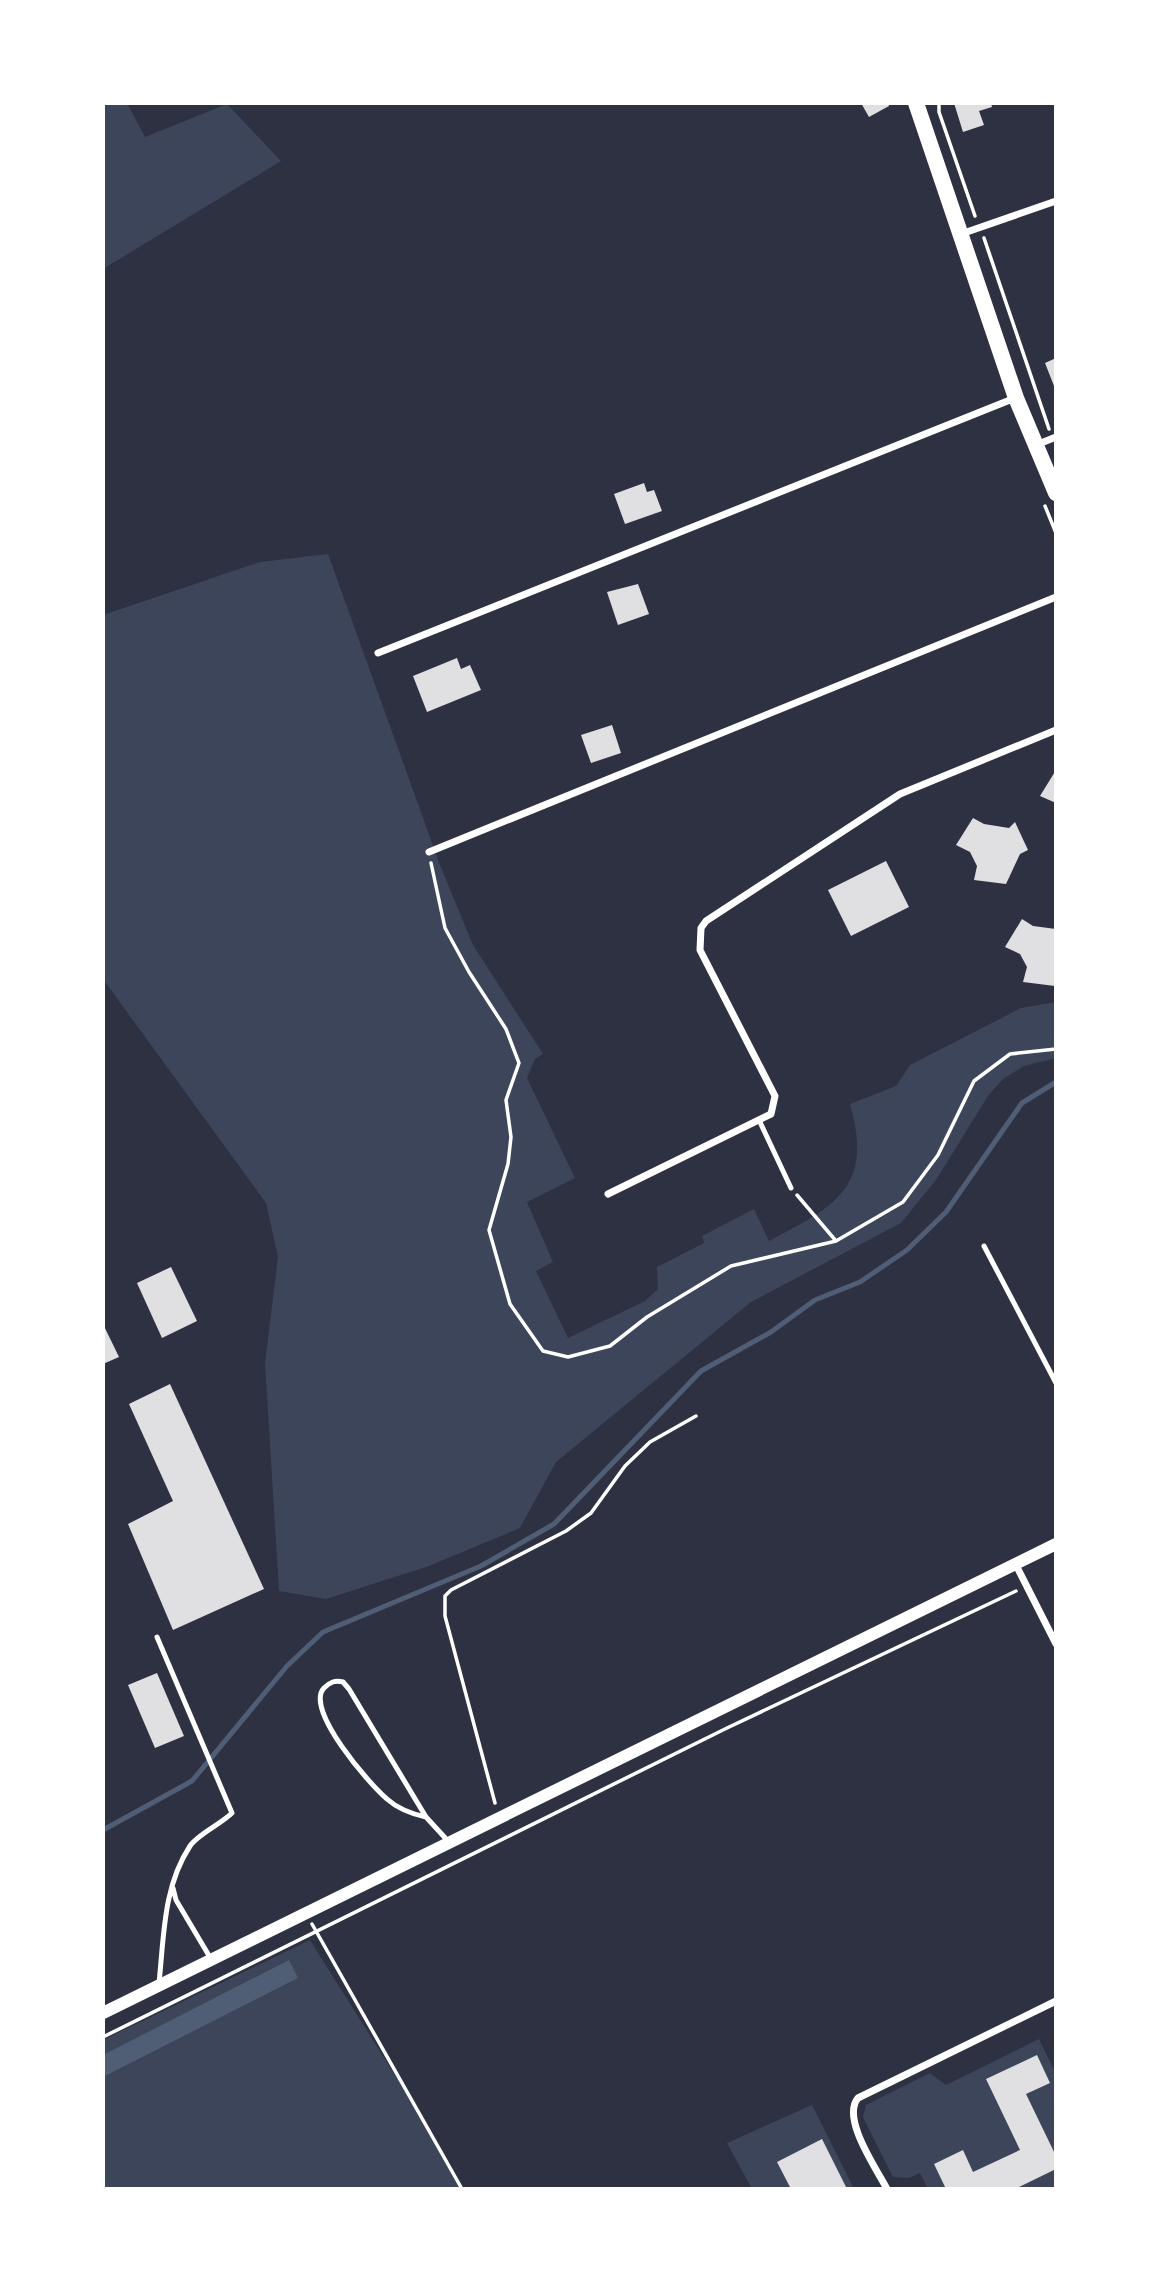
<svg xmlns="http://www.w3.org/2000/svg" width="1159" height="2292" viewBox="0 0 1159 2292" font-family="'Open Sans',sans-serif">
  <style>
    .green { fill: #3c4559 }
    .water { fill: #4f5d75 }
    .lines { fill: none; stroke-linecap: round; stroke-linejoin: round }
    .stream { stroke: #4f5d75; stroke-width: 5 }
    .building { fill: #e0e0e3 }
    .path { stroke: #fff; stroke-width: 3.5 }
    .service { stroke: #fff; stroke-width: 5 }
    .minor { stroke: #fff; stroke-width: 7 }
    .tertiary { stroke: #fff; stroke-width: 12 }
    .primary { stroke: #fff; stroke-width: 16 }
  </style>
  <rect width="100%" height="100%" fill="#2d3142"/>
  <path class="green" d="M103 103H127L145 137 227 104 281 161 103 269Z
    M328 554 440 865 473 945 543 1054 535 1059 527 1078 575 1178 527 1202 553 1262 536 1271 568 1338 645 1301 658 1289 657 1267 704 1243 702 1236 754 1209 769 1241C835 1206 874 1188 850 1104L896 1086 910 1065 1021 1008 1056 1002V1058L1024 1066 1003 1079 988 1096 936 1180 901 1223 751 1302 556 1462 520 1528 429 1566 326 1599 279 1591 265 1363 278 1257 266 1203 103 979V615L260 562Z
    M310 1940 410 2099 460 2189H103V2040Z
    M1039 2039 1056 2074V2189H928L920 2173 909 2178 893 2177 863 2117 866 2105 930 2073 946 2085Z
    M812 2105 854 2189H752L727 2143Z"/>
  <path class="water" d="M289 1960 298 1978 103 2077V2055Z"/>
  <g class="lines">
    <path class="stream" d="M103 1830 192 1781 287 1666 323 1632 481 1566 554 1524 701 1371 771 1332 815 1300 860 1282 907 1250 946 1212 1022 1103 1056 1082"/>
  </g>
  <path class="building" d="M861 103H888L889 106 869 117Z
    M954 103H991L992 107 979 111 984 125 963 132Z
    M1056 358V391L1045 363Z
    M644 483 647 492 654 490 662 511 625 524 614 494Z
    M638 584 649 614 618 625 607 592Z
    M457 658 461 669 470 665 481 690 427 712 413 676Z
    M612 725 621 753 591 763 581 735Z
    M1056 770V803L1040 796Z
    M973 818 984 824 1009 828 1015 822 1028 850 1020 854 1006 884 974 880 977 866 970 852 956 845Z
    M886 861 909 907 851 936 828 890Z
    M1022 919 1033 926 1056 929 1055 986 1023 982 1027 967 1020 954 1005 947Z
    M171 1267 197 1321 162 1338 137 1283Z
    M103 1324 119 1357 103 1364Z
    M170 1384 264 1589 173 1630 128 1524 173 1501 129 1404Z
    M157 1673 184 1736 155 1748 128 1685Z
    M1037 2055 1050 2083 1026 2094 1056 2156V2169L1015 2189H946L934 2164 963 2150 973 2172 1020 2150 986 2079Z
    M822 2139 847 2189H791L777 2162Z"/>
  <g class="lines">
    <path class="path" d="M939 103V112L975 216
      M984 238 1049 429
      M1045 506 1056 533
      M431 863 445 928 469 972 506 1029 519 1063 506 1100 511 1137 508 1164 489 1230 510 1304 543 1351 568 1357 610 1346 647 1317 731 1266 836 1241 903 1202 938 1155 974 1081 1010 1054 1056 1049
      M797 1195 836 1241
      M495 1803 445 1616V1596L451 1590 566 1531 591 1513 625 1466 650 1442 696 1416
      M312 1924 462 2189
      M103 2037 727 1728 1016 1591"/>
    <path class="service" d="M759 1120 791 1188
      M984 1246 1056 1383
      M157 1637 232 1813C221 1824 198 1834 190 1846 163 1887 164 1937 159 1983
      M426 1817C412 1814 398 1809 387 1799 370 1785 304 1709 324 1688 330 1682 335 1680 343 1682L349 1689 426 1817 448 1841
      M173 1888 176 1900 211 1959"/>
    <path class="minor" d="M961 234 1056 201
      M1036 445 1056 437
      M378 653 1015 398
      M429 852 1056 597
      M608 1194 771 1114 775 1096 700 950 701 928 706 921 900 794 1056 730
      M1015 1563 1056 1644
      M887 2189C876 2168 841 2118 858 2098L1056 2001"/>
    <path class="tertiary" d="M103 2013 1056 1544"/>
    <path class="primary" d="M916 103 1016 398 1056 493"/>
  </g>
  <rect width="1159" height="2292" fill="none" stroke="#ffffff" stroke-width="210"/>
</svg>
